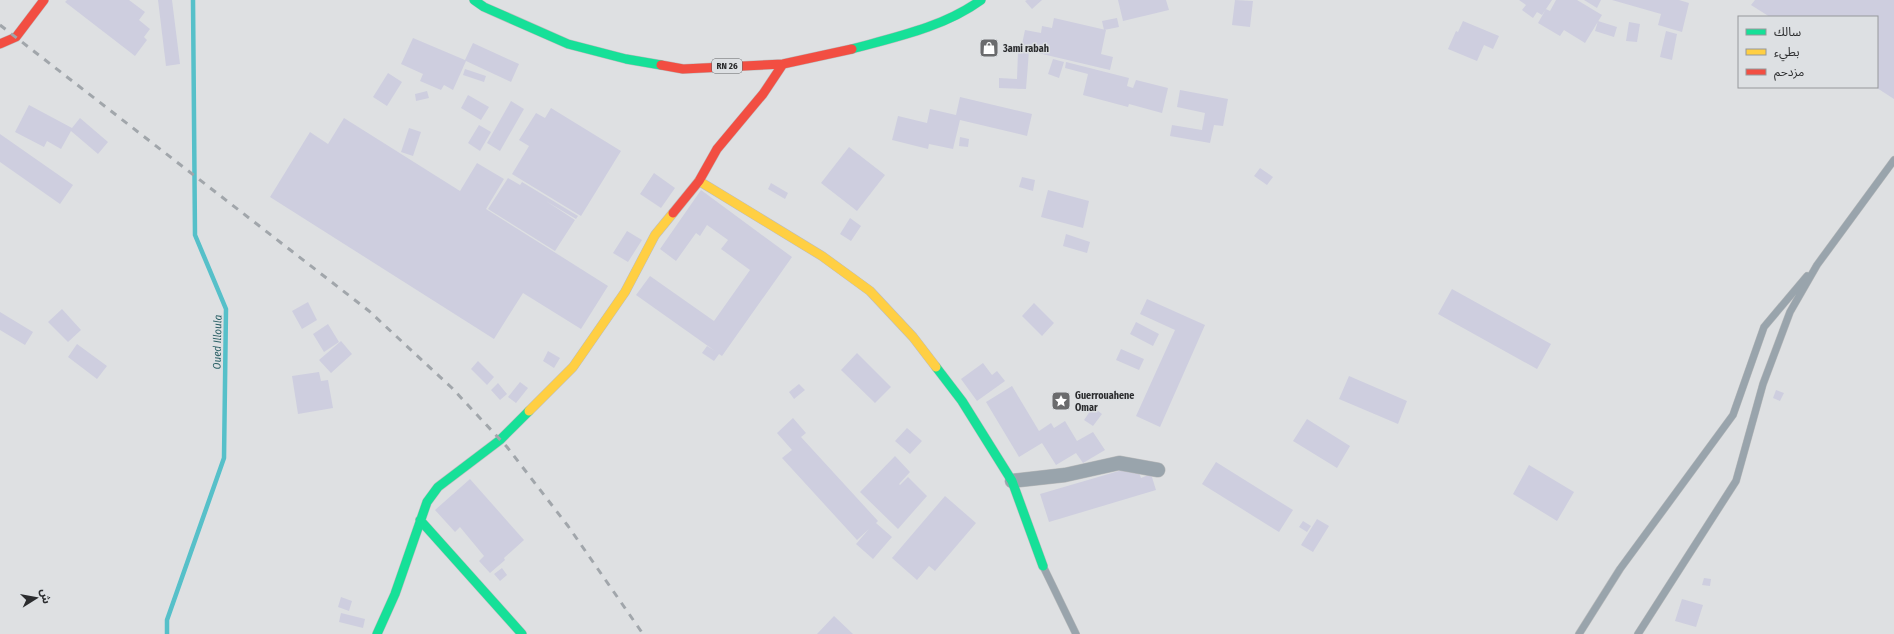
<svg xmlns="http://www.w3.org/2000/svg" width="1894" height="634" viewBox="0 0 1894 634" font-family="'Fira Sans Condensed','Noto Sans Arabic',sans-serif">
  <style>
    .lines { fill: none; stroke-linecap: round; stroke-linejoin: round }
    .stream { stroke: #56c0c9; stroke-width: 4.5 }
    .building { fill: #cecedf }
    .lane-casing { stroke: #bbbcbd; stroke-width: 8 }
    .street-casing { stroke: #bbbcbd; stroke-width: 15 }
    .fast-casing { stroke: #bbbcbd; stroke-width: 10 }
    .slow-casing { stroke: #bbbcbd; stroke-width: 10 }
    .jam-casing { stroke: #bbbcbd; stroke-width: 10 }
    .lane { stroke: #99a4ac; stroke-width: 7 }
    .street { stroke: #99a4ac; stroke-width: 14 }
    .fast { stroke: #16e098; stroke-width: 9 }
    .slow { stroke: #ffcf43; stroke-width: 9 }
    .jam { stroke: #f24e42; stroke-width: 9 }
    .rail { stroke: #a1a6ab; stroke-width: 3; stroke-dasharray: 7 7; stroke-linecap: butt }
    .labels { text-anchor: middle; stroke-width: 3; stroke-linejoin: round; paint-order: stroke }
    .shield { fill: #dde0e3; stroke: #606264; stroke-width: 1 }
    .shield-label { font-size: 9px; font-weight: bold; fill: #2b2c2e }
    .poi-label { font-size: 10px; font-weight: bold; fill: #2b2c2e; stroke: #dde0e3; text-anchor: start }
    .water-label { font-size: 11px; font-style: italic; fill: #2a6065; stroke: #dde0e3 }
  </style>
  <rect width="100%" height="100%" fill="#dee0e2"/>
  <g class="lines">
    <path class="stream" d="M167 634V620L224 458 226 309 195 235 193 0"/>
  </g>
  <path class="building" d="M67 0H129L145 12 139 20 150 29 144 37 147 40 135 56 65 2Z
    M158 0H172L180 64 166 66Z
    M1027 0H1042L1032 9 1025 1Z
    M1118 0H1166L1169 10 1123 21Z
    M1235 0 1253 1 1250 27 1232 25Z
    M1519 0H1552L1542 15 1537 12 1533 18 1522 10 1526 5Z
    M1556 0H1577L1602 15 1585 43 1564 30 1560 36 1538 23 1546 9 1550 11Z
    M1584 0H1601L1597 8Z
    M1612 0H1679L1689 3 1682 32 1658 25 1661 14Z
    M1755 0H1894V99L1877 88V17H1770L1751 5Z
    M1054 18 1106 30 1101 54 1113 57 1110 70 1021 49 1025 30 1041 33 1042 26 1052 28Z
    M1117 18 1119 27 1104 30 1102 21Z
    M1463 21 1499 36 1493 49 1484 45 1477 61 1448 49 1456 31 1458 32Z
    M1598 21 1617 27 1614 37 1595 31Z
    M1629 22 1640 24 1637 42 1626 41Z
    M1666 31 1677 34 1672 60 1660 57Z
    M413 38 465 60 473 43 519 64 511 82 466 61 453 90 444 85 441 90 420 81 423 74 401 64Z
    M1018 51H1029L1026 89 999 88V78L1017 79Z
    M1053 59 1064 62 1059 78 1048 74Z
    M1066 62 1129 78 1127 86 1133 88 1136 80 1168 88 1162 113 1129 104 1128 107 1083 95 1088 74 1065 68Z
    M465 69 486 76 484 82 463 75Z
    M388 73 402 82 387 106 373 97Z
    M1180 90 1228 99 1223 126 1214 125 1210 143 1170 136 1172 125 1202 130 1205 113 1177 107Z
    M427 91 429 98 416 101 415 94Z
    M468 95 489 107 481 120 461 108Z
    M960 97 1032 114 1027 136 960 120 953 149 929 144 928 149 892 140 898 116 927 123 930 109 956 115Z
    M511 101 524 109 500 151 487 143Z
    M29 105 72 128 80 118 108 142 98 154 71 131 61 149 47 141 44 147 15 132Z
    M551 108 621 151 581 216 512 174 529 146 519 140 536 113 545 118Z
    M344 118 460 191 477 163 504 179 486 209 608 286 581 329 523 293 494 339 270 197 310 132 328 144Z
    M479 125 491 132 480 151 468 143Z
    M409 128 421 132 413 156 401 152Z
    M0 134 73 185 60 204 0 162Z
    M960 137 969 139 968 147 959 146Z
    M849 147 885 175 857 211 821 183Z
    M1260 168 1273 177 1267 185 1254 176Z
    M654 173 675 188 661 208 640 194Z
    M1022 177 1035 180 1033 191 1019 187Z
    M508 178 520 185 522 182 578 216 576 219 546 201 575 220 555 251 488 209Z
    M771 183 788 193 785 199 768 189Z
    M701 190 792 257 722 356 719 354 714 361 702 353 707 346 715 351 636 295 650 276 714 321 750 270 721 249 728 240 707 225 700 236 696 233 676 261 660 249Z
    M1048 190 1089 201 1083 228 1041 217Z
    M850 218 861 226 851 241 840 234Z
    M627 231 642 240 628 262 613 253Z
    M1066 234 1090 242 1087 253 1063 246Z
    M1452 289 1551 344 1537 369 1438 314Z
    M1147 299 1205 325 1160 427 1136 416 1175 330 1140 314Z
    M308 302 317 320 302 329 292 311Z
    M1034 303 1054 323 1042 336 1022 316Z
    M62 309 81 330 68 342 48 322Z
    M0 312 33 332 25 345 0 330Z
    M1136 322 1159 334 1153 346 1130 334Z
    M328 324 339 342 324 352 313 334Z
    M341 341 352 354 331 373 319 360Z
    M77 344 107 366 97 379 68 357Z
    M1121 349 1144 359 1139 370 1116 360Z
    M548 351 560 358 554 368 543 361Z
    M857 353 891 387 875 403 841 370Z
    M478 361 494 377 487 385 471 369Z
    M983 363 992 375 997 371 1005 381 977 401 961 379Z
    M319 372 321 381 328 380 333 408 298 414 292 376Z
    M1349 376 1407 401 1398 424 1339 399Z
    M520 382 528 388 516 403 508 397Z
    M498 383 507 394 500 400 491 390Z
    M799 384 805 390 794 399 789 392Z
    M1012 386 1039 431 1051 423 1054 428 1065 421 1077 441 1093 432 1105 450 1083 463 1076 453 1056 465 1042 443 1019 457 986 402Z
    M1776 390 1784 393 1780 401 1773 398Z
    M1093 407 1102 414 1093 426 1084 420Z
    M793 418 806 433 801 437 878 521 876 523 892 537 873 559 856 544 869 529 857 540 782 458 792 450 777 433Z
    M1307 419 1350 446 1337 468 1293 441Z
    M907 428 922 441 910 454 895 441Z
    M895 456 910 472 899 484 900 485 908 477 927 496 898 529 860 492Z
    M1216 462 1293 510 1279 532 1202 484Z
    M1529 465 1574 492 1557 521 1513 494Z
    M1129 468 1138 470 1141 478 1151 474 1156 490 1049 522 1040 494Z
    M470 479 524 540 504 558 505 560 490 573 479 561 484 556 460 527 455 532 435 510Z
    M945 496 976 523 935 571 929 566 917 580 892 558Z
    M1317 519 1329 526 1313 552 1301 545Z
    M1303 521 1311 526 1307 532 1299 527Z
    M502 568 507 575 500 581 494 574Z
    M1704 578 1711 579 1710 586 1702 585Z
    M341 597 352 601 349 611 338 607Z
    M1682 599 1703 605 1696 627 1675 621Z
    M341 613 365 619 363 628 339 622Z
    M834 616 853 634H817Z"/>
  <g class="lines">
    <defs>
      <path id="lane" d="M1043 566 1076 634
        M1579 634 1620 569 1733 415 1764 327 1807 276
        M1638 634 1736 481 1763 384 1790 312 1817 265 1894 160"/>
      <path id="street" d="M1012 481 1065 475 1119 463 1158 470"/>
      <path id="fast" d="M474 0 484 7 568 44 626 59 661 65
        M852 49C896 37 944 27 981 0
        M936 367 962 401 1012 481 1043 566
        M420 520 522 634
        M377 634 395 594 427 502 438 487 500 440 529 411"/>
      <path id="slow" d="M699 181 822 256 870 291 913 337 936 367
        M529 411 573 367 625 292 655 235 673 213"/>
      <path id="jam" d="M0 44 16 37 44 0
        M661 65 683 69 783 64 852 49
        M673 213 699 181 717 149 763 94 783 64"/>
    </defs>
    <use href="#lane" class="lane-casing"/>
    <use href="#street" class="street-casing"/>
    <use href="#fast" class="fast-casing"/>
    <use href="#slow" class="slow-casing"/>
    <use href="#jam" class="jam-casing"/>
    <use href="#lane" class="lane"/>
    <use href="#street" class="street"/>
    <use href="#fast" class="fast"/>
    <use href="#slow" class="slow"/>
    <use href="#jam" class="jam"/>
    <path class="rail" d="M0 25 369 311 452 388 507 447 568 526 643 634"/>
  </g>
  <defs>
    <symbol id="shop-square" viewBox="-11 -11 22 22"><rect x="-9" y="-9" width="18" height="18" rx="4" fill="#6a6b6d" stroke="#dde0e3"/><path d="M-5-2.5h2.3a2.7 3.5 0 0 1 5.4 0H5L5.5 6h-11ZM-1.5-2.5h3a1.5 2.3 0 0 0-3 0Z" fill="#fff"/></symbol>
    <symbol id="sight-square" viewBox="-11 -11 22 22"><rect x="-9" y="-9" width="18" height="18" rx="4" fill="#6a6b6d" stroke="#dde0e3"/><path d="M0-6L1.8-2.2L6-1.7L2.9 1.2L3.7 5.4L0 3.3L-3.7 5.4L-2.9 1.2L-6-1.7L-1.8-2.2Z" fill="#fff"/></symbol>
  </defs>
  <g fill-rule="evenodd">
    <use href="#shop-square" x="978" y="37" width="22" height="22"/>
    <use href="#sight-square" x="1050" y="390" width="22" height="22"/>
  </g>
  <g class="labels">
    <rect class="shield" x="712" y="59" width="30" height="14" rx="3"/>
    <g class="shield-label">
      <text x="727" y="69">RN 26</text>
    </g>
    <g class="poi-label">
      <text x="1003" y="52">3ami rabah</text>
      <text x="1075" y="399">Guerrouahene<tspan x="1075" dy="12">Omar</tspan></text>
    </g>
    <g class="water-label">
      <text transform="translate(217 342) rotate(-89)" y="4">Oued Illoula</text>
    </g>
  </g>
  <rect x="1738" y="16" width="140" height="72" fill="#dde0e3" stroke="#96989b"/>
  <rect x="1746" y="29" width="20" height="6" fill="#16e098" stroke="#96989b"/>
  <text x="1774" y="36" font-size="12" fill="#2b2c2e">سالك</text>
  <rect x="1746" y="49" width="20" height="6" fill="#ffcf43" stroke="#96989b"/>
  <text x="1774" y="56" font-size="12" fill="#2b2c2e">بطيء</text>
  <rect x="1746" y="69" width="20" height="6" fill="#f24e42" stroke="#96989b"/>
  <text x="1774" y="76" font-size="12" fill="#2b2c2e">مزدحم</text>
  <g transform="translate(36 598) rotate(79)" stroke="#dde0e3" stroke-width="3" paint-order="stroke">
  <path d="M0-3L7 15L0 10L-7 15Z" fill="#2b2c2e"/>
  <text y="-6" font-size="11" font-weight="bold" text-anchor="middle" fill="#2b2c2e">ش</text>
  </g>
</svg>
